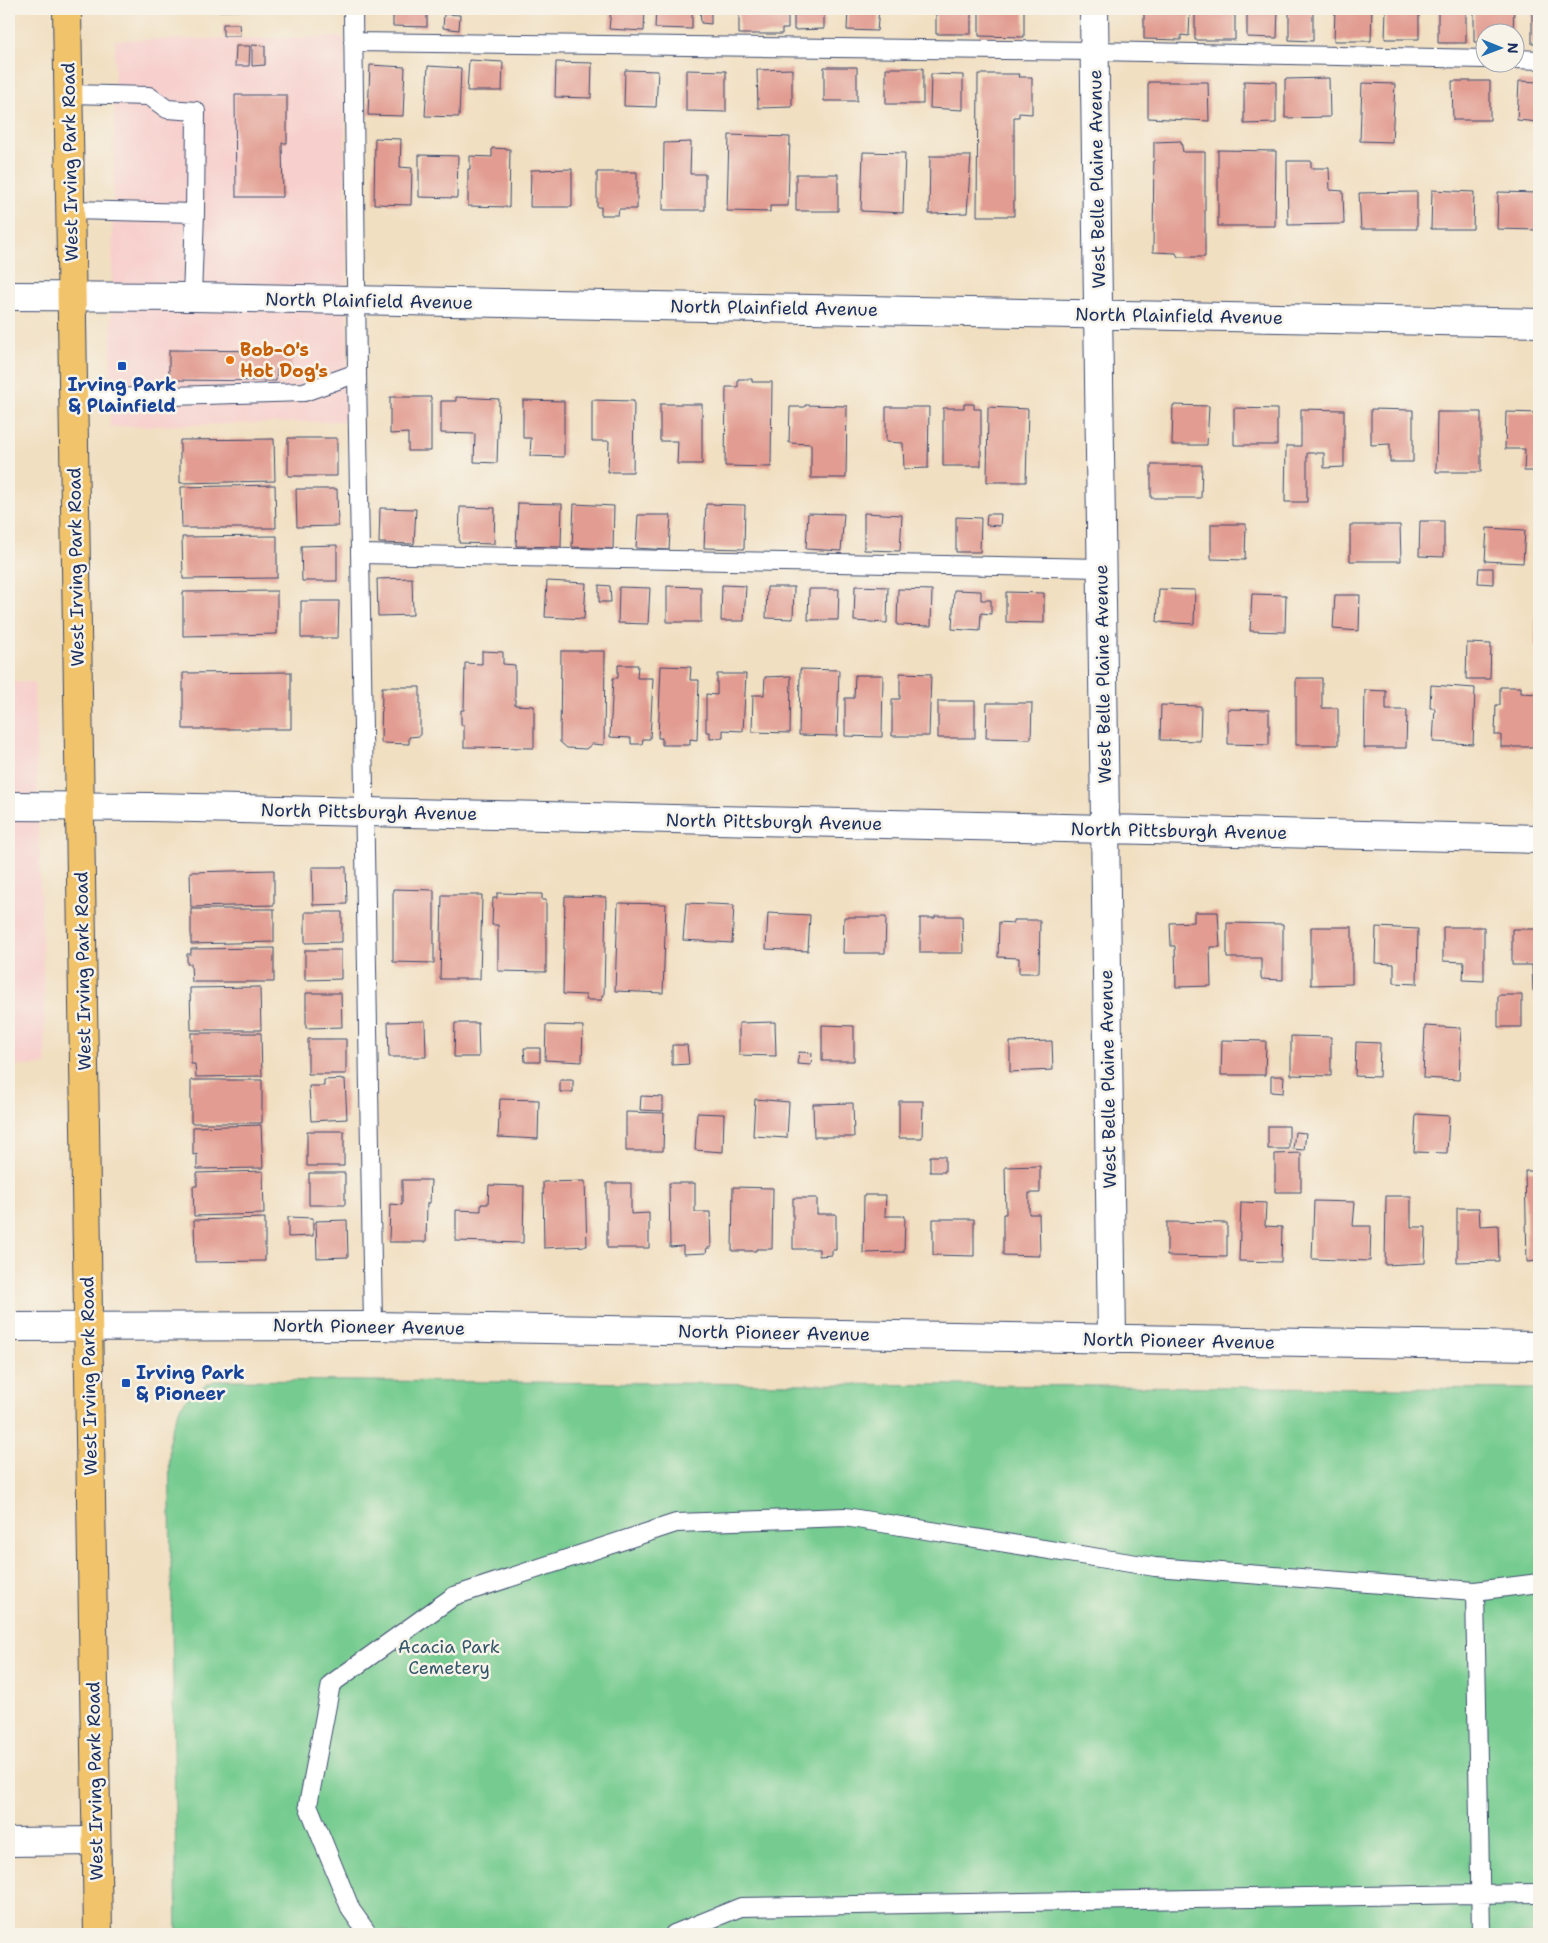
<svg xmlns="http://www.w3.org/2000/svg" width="1548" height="1943" viewBox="0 0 1548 1943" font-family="'Shantell Sans',sans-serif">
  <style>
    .built { fill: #f7d0cd }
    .green { fill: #76cc90; stroke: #487e77 }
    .building { fill: #e29c91 }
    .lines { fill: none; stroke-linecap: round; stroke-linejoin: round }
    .service-casing { stroke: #3b496d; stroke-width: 20 }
    .minor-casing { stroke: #3b496d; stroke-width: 30 }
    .primary-casing { stroke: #3b496d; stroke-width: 30 }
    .service { stroke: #fff; stroke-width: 18 }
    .minor { stroke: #fff; stroke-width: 28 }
    .primary { stroke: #f1c36a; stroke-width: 28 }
    .food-dot { fill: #e8710a; stroke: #f7f3e8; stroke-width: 2 }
    .transit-dot { fill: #1a4fb4; stroke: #f7f3e8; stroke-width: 2 }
    .labels { text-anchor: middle; stroke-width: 5; stroke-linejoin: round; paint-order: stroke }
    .street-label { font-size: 18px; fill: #1b2f5e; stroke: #f7f3e8 }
    .food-label { font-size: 18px; font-weight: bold; fill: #c56008; stroke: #f7f3e8; text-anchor: start }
    .transit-label { font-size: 18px; font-weight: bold; fill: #164399; stroke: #f7f3e8 }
    .park-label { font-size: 18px; fill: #32566a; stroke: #f7f3e8 }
  </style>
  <rect width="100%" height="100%" fill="#f7f3e8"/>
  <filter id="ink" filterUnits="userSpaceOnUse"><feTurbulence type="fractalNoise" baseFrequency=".02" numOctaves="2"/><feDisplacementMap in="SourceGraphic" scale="10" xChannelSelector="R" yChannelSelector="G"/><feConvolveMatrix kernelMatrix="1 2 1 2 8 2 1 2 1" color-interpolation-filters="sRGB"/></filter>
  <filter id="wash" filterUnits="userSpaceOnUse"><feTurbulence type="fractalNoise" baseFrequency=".0096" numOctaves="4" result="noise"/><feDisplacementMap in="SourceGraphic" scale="20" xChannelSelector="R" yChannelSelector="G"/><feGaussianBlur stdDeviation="1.12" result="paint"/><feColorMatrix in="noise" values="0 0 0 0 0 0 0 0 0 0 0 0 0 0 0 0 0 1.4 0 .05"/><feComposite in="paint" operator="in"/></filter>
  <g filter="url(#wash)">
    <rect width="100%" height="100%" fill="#f1dfc1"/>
    <path class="built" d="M344 37 348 421 110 427 115 40Z
      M9 682H34L46 1065 9 1066Z"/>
    <path class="green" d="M217 1380 1539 1389V1934H177L169 1441C176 1407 185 1393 217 1380Z"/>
    <g id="blocks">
      <path class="building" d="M157 9H275V10L157 12Z
        M393 9H427V27L393 26Z
        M611 9H645L644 31 609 29Z
        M656 9H692V29L655 28Z
        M700 9H711V24L701 23Z
        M739 9H788V29H782V34H739Z
        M794 9H824V29L794 30Z
        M848 9H879L877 31 847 30Z
        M911 9H922V13L911 12Z
        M936 9H971V34H936Z
        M979 9H1024V37L979 36Z
        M1144 9H1181V11H1190L1189 36 1181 35V40L1144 39Z
        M1195 9H1235V40H1195Z
        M1247 9H1278L1277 38 1247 37Z
        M1289 9H1313V41L1289 40Z
        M1335 9H1372L1371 41H1334Z
        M1386 9H1419V39H1385Z
        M1438 9H1466V43H1438Z
        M1474 9H1514L1513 32H1486V42H1474Z
        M1539 10V44H1532V11Z
        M444 14 460 15 459 30 443 28Z
        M223 24H239L240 36H223Z
        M252 45 265 46V65L252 66Z
        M236 46H250L249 66H235Z
        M469 60 503 62 502 91H467Z
        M556 62 592 63 591 98 555 97Z
        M370 65 405 67 403 116 368 115Z
        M428 66 461 68 459 117 425 116Z
        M824 67H857V101H824Z
        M886 68H923V104H886Z
        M792 69V107L758 108 757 70Z
        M625 70 658 71 656 107 624 106Z
        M686 70 726 71V112L686 111Z
        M931 74 963 75V110L930 108Z
        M978 74H1019L1018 77H1032V114L1019 113V117H1014V216H977Z
        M1329 78 1330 117 1285 118V79Z
        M1244 81 1276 82V123L1244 124Z
        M1452 81H1490V120H1453Z
        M1519 81 1539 82V122L1517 120Z
        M1148 82H1208L1209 121 1148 118Z
        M1362 83 1395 84 1392 142 1360 141Z
        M235 95H287V143H282L283 197H236Z
        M729 135 790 137 788 206H770V212L727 211Z
        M375 138 401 139 400 167 412 168 411 205 374 204Z
        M1181 141 1183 152H1205V257H1178L1176 253 1153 252 1154 142Z
        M691 142 690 174H705V210H663L664 143Z
        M492 148 510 149 509 207 468 206V169H470V156L492 157Z
        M1218 150 1276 151 1275 226H1218Z
        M863 152 905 153 903 213 861 211Z
        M419 155 458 156 457 198 419 197Z
        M930 156H971L967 213 929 214Z
        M1287 161H1311V168H1329L1330 190 1343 191 1344 224 1288 225Z
        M572 169V207H530L531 170Z
        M597 172H637V209H619L618 215H601V207H597Z
        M796 174H838V211H796Z
        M1432 190 1474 192 1473 229H1431Z
        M1417 192V229H1361L1359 193Z
        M1498 192 1539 193 1538 230 1497 229Z
        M169 350 279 351 292 353 291 366 277 367 276 381 169 380Z
        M738 379H752V382H772L771 467 725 466 726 387H738Z
        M390 397H431V451H408V433L390 434Z
        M456 397 499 399 497 463 474 462 475 434 441 433V401H456Z
        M523 400 564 401V457L530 456 531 438H523Z
        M592 400 634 401 633 472H608L609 441H592Z
        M660 404H702V464H677L678 441H660Z
        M964 404H974V409H981V466H943V408H964Z
        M805 405 847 406 846 478H811V444L789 443 790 407H805Z
        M1173 405 1209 406 1207 445H1172Z
        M886 407H929L928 468 904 469 903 443 886 442Z
        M988 407 1028 409 1026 482H987Z
        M1234 408 1277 409V445H1234Z
        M1301 409 1344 410V467L1324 468V453H1307V502H1285L1286 446H1301Z
        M1371 409 1413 410V462H1390V444L1371 445Z
        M1437 412H1481V472H1436Z
        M1506 412 1539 413V471H1524L1525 449H1505Z
        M288 438H337V476H288Z
        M274 439 275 481 180 483V440Z
        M1151 465H1202L1201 498H1151Z
        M275 485 276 528H182L181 487Z
        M296 489H337L338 526 297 527Z
        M518 503 562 504 561 547 516 546Z
        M574 504 614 506 613 549 572 547Z
        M706 504 745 505 744 549 704 548Z
        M460 507 495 508 494 544 459 543Z
        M380 508 416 509 414 544 379 543Z
        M808 513 844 514 841 551 806 549Z
        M864 513 902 515 900 551 864 550Z
        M987 514H1001L1000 526 986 525Z
        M638 515H671L669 550 636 548Z
        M956 517 981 518 980 552H956Z
        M1420 521H1444V557L1419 556Z
        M1211 524H1246L1245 560 1211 559Z
        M1350 525H1400L1401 561H1350Z
        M1487 528 1525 530 1523 563 1485 561Z
        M277 536V578L183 579 182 537Z
        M337 545V581H302L301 546Z
        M1479 568H1493V584L1478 583Z
        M412 578 413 615 378 616 377 579Z
        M547 581 586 583 584 619 545 617Z
        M599 585 610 586 611 602H599Z
        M722 585 746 586 744 621H721Z
        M667 586 701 587V622H667Z
        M855 586 888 587 887 623 854 621Z
        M619 587 650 588 648 624 618 623Z
        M767 587H794L793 619 766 618Z
        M809 589H839L838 620H808Z
        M898 589 932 590 931 626 897 625Z
        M1159 589 1195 590 1194 624 1157 622Z
        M954 590 981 591V600H991V614L981 613 980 631 952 629Z
        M277 591V634L183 636V592Z
        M1006 592 1044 593V623L1006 622Z
        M1252 594 1286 595 1285 632 1250 631Z
        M1335 595H1360L1359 631 1333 629Z
        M301 601H339L338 638H301Z
        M1536 607H1539V645H1535Z
        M1467 643 1491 644 1490 679H1466Z
        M482 651 503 652V664L515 665V705L534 706V748L464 747V725H461V710H464L465 663 482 664Z
        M561 651H605L604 745 592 744 586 749 567 748 560 742Z
        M618 665H638L637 678H653L650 739H643L642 744H631V738L610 737 613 678H618Z
        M661 666 691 667 690 680H699L697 740 690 739V745H662V738H658Z
        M800 669 839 670 837 736 799 735Z
        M291 672V729H183V673Z
        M900 673 931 674 929 736H892V699H900Z
        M717 674H746L743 731 723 730V738L710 739V732H706V694L717 695Z
        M855 675H883L882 737 845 736V698H854Z
        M791 676 790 733 752 732 753 695H764L765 677Z
        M1296 678H1322V708H1338V745H1296Z
        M1431 685 1475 688 1473 744 1433 742 1435 708H1430Z
        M382 687H420V736L409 737V744L381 743Z
        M1500 687H1521V693L1539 694V747H1501V735H1495L1496 705H1500Z
        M1365 690 1386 691V710H1407L1406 748H1364Z
        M938 701H975V738H938Z
        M987 703H1032L1031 739 986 738Z
        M1161 705 1201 706 1200 741 1160 740Z
        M1228 709 1269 710V745L1228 744Z
        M312 867H346L347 904 313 905Z
        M274 870V905L191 907 190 872Z
        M393 889 434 890V963L393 962Z
        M497 893 542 894V900H546V972L498 971V925H492L493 898H497Z
        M442 895H482L480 979H440Z
        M565 896 606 897 604 995H602V1000H586V995L563 994Z
        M618 903 666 904 663 993 615 991Z
        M686 903 734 905 732 943 683 940Z
        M191 909H274V942L191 944Z
        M305 912H342V942L305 943Z
        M1194 912H1218L1220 947H1210L1211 986 1176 987 1175 946H1171L1170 923 1194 922Z
        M768 913 810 915 808 951 766 949Z
        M935 916H962L963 953H920V918H935Z
        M844 917H886L885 953H843Z
        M1013 920H1040L1039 973H1019V958L998 957 999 922 1013 923Z
        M1227 923 1283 924V980L1261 979V958H1227Z
        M1311 927H1352V984L1311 985Z
        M1376 927 1418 929 1417 984 1394 983V964L1375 963Z
        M1443 927H1484V981L1463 980 1464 962 1443 961Z
        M1512 929H1539V991H1533L1532 965H1512Z
        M274 948V982H192L191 964H187V954H191V949Z
        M305 950H341V979L305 980Z
        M260 987 261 1030H191L190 988Z
        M306 993H341L342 1027 306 1028Z
        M1498 995H1522V1027H1498Z
        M425 1021 426 1057H389L388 1022Z
        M775 1022 776 1056 739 1055V1023Z
        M455 1023H478L479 1057H454Z
        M546 1025 583 1026 582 1062 545 1060Z
        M822 1025 854 1026V1061H822Z
        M1425 1026 1461 1028 1459 1080 1423 1078Z
        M191 1033H261L262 1076 196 1077 195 1064H191Z
        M1291 1036 1331 1037V1076L1291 1075Z
        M308 1039H346V1074H308Z
        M1222 1040 1266 1041 1265 1075H1221Z
        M1052 1041 1053 1070 1010 1072V1042Z
        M1356 1042 1380 1043 1379 1077 1355 1076Z
        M672 1045H687L689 1064 672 1065Z
        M524 1048H540V1062H525Z
        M799 1052 812 1053 811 1065 797 1064Z
        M1271 1076H1284L1283 1093 1271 1092Z
        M345 1079 347 1119 311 1121 309 1086H324V1080Z
        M191 1080H262V1123H191Z
        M560 1080H573V1092H560Z
        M641 1096 663 1097V1111L640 1110Z
        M500 1099 539 1100 538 1139 498 1137Z
        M755 1099 789 1102 787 1138 753 1136Z
        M899 1101H923L922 1138H899Z
        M853 1103 854 1137H814L813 1104Z
        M626 1112 664 1113 663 1151H626Z
        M697 1113 724 1114 723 1152 695 1150Z
        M1416 1114 1449 1116 1447 1153 1414 1152Z
        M261 1125 263 1168 197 1169V1154L193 1155V1127Z
        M1268 1126H1289V1149H1268Z
        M307 1131H344V1166H307Z
        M1295 1132 1306 1133 1304 1150 1293 1149Z
        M1301 1153V1192H1275V1154Z
        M930 1156H945V1172H930Z
        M1040 1166V1193H1029V1214H1039L1040 1256 1003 1255V1214H1006L1005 1167Z
        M263 1171 264 1214 194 1216 193 1186H197V1173Z
        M1525 1171H1539V1261L1527 1262Z
        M309 1173H345V1205H309Z
        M402 1180H431L430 1203H427L426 1242H389L390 1204 402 1205Z
        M585 1181 587 1246 544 1248 543 1182Z
        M607 1183H631V1214L649 1213V1248H607Z
        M669 1183H695V1212H710L711 1248H707L706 1253 683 1254V1246L670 1247Z
        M489 1185 524 1186 523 1243 456 1241V1210L481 1211V1204H488Z
        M733 1187 773 1188 772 1249H756V1251H732Z
        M864 1195H886L885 1216H905L904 1252 863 1253Z
        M1386 1196H1411V1227H1426L1425 1263 1385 1265Z
        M793 1198H817V1214H836V1250H832V1255L819 1256V1249H793Z
        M1314 1201 1355 1202 1353 1226H1371L1370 1261 1312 1259Z
        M1241 1202 1266 1203 1265 1226 1282 1227 1281 1262 1239 1261Z
        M1457 1208H1479L1480 1226 1498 1225 1499 1261 1457 1262Z
        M288 1217 313 1218V1236L288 1237Z
        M265 1218V1261L195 1262 194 1220Z
        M933 1219H974V1256L933 1255Z
        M347 1220 348 1257 317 1258 316 1221Z
        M1167 1222 1227 1223V1257L1167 1256Z"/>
    </g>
  </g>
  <g filter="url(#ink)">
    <use href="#blocks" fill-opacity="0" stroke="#3b496d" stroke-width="1"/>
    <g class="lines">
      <defs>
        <path id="service" d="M353 9 357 373 373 1326
          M353 42 1095 51 1486 59
          M1516 59 1539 60
          M69 94 149 96 167 109 196 111 195 213
          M71 210 195 213 192 297
          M73 399 304 392 357 373
          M360 554 1102 568
          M1475 1591 1481 1934
          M368 1934 351 1910 308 1805 331 1684 454 1596 676 1523 845 1517 1155 1567 1475 1591 1539 1583
          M674 1934 741 1907 1539 1893"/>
        <path id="minor" d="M1094 9 1112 1340
          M9 296 192 297 1539 323
          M9 806 151 807 1539 839
          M9 1327 373 1326 1539 1346
          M9 1842 96 1841"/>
        <path id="primary" d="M67 9 98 1934"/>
      </defs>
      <use href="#service" class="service-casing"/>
      <use href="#minor" class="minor-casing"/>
      <use href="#primary" class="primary-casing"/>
      <use href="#service" class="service"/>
      <use href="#minor" class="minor"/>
      <use href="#primary" class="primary"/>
    </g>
  </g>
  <circle class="food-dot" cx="230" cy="360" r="5"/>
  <g class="transit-dot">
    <rect x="117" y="361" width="10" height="10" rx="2.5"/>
    <rect x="121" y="1378" width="10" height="10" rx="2.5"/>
  </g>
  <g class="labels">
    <g class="street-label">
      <text transform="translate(70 162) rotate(-91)" y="6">West Irving Park Road</text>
      <text transform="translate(1097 179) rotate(-91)" y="6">West Belle Plaine Avenue</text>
      <text transform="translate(369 301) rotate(1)" y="6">North Plainfield Avenue</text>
      <text transform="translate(774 308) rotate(1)" y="6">North Plainfield Avenue</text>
      <text transform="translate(1179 316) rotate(1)" y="6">North Plainfield Avenue</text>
      <text transform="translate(76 567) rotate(-91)" y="6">West Irving Park Road</text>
      <text transform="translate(1103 674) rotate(-91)" y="6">West Belle Plaine Avenue</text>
      <text transform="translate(369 812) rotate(1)" y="6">North Pittsburgh Avenue</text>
      <text transform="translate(774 822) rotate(1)" y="6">North Pittsburgh Avenue</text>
      <text transform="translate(1179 831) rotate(1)" y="6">North Pittsburgh Avenue</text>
      <text transform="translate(83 971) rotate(-91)" y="6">West Irving Park Road</text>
      <text transform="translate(1108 1079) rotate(-91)" y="6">West Belle Plaine Avenue</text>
      <text transform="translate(369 1327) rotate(1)" y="6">North Pioneer Avenue</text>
      <text transform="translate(774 1333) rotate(1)" y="6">North Pioneer Avenue</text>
      <text transform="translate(1179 1341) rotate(1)" y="6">North Pioneer Avenue</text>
      <text transform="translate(89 1376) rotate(-91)" y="6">West Irving Park Road</text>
      <text transform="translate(95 1781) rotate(-91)" y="6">West Irving Park Road</text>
    </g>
    <g class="food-label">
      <text x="240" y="356">Bob-O's<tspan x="240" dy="21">Hot Dog's</tspan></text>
    </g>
    <g class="transit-label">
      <text x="122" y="391">Irving Park<tspan x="122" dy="21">&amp; Plainfield</tspan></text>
      <text x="136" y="1379" text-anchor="start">Irving Park<tspan x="136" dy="21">&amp; Pioneer</tspan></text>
    </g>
    <g class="park-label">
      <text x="449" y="1653">Acacia Park<tspan x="449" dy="21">Cemetery</tspan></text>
    </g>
  </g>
  <rect width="1548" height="1943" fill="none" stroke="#f7f3e8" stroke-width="30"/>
  <g transform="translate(1500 48) rotate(91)"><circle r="24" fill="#f7f3e8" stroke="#9fa5b1"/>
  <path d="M0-4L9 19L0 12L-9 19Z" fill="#1f6fb2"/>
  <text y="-8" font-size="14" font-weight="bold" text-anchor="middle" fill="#1b2f5e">N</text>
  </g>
</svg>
